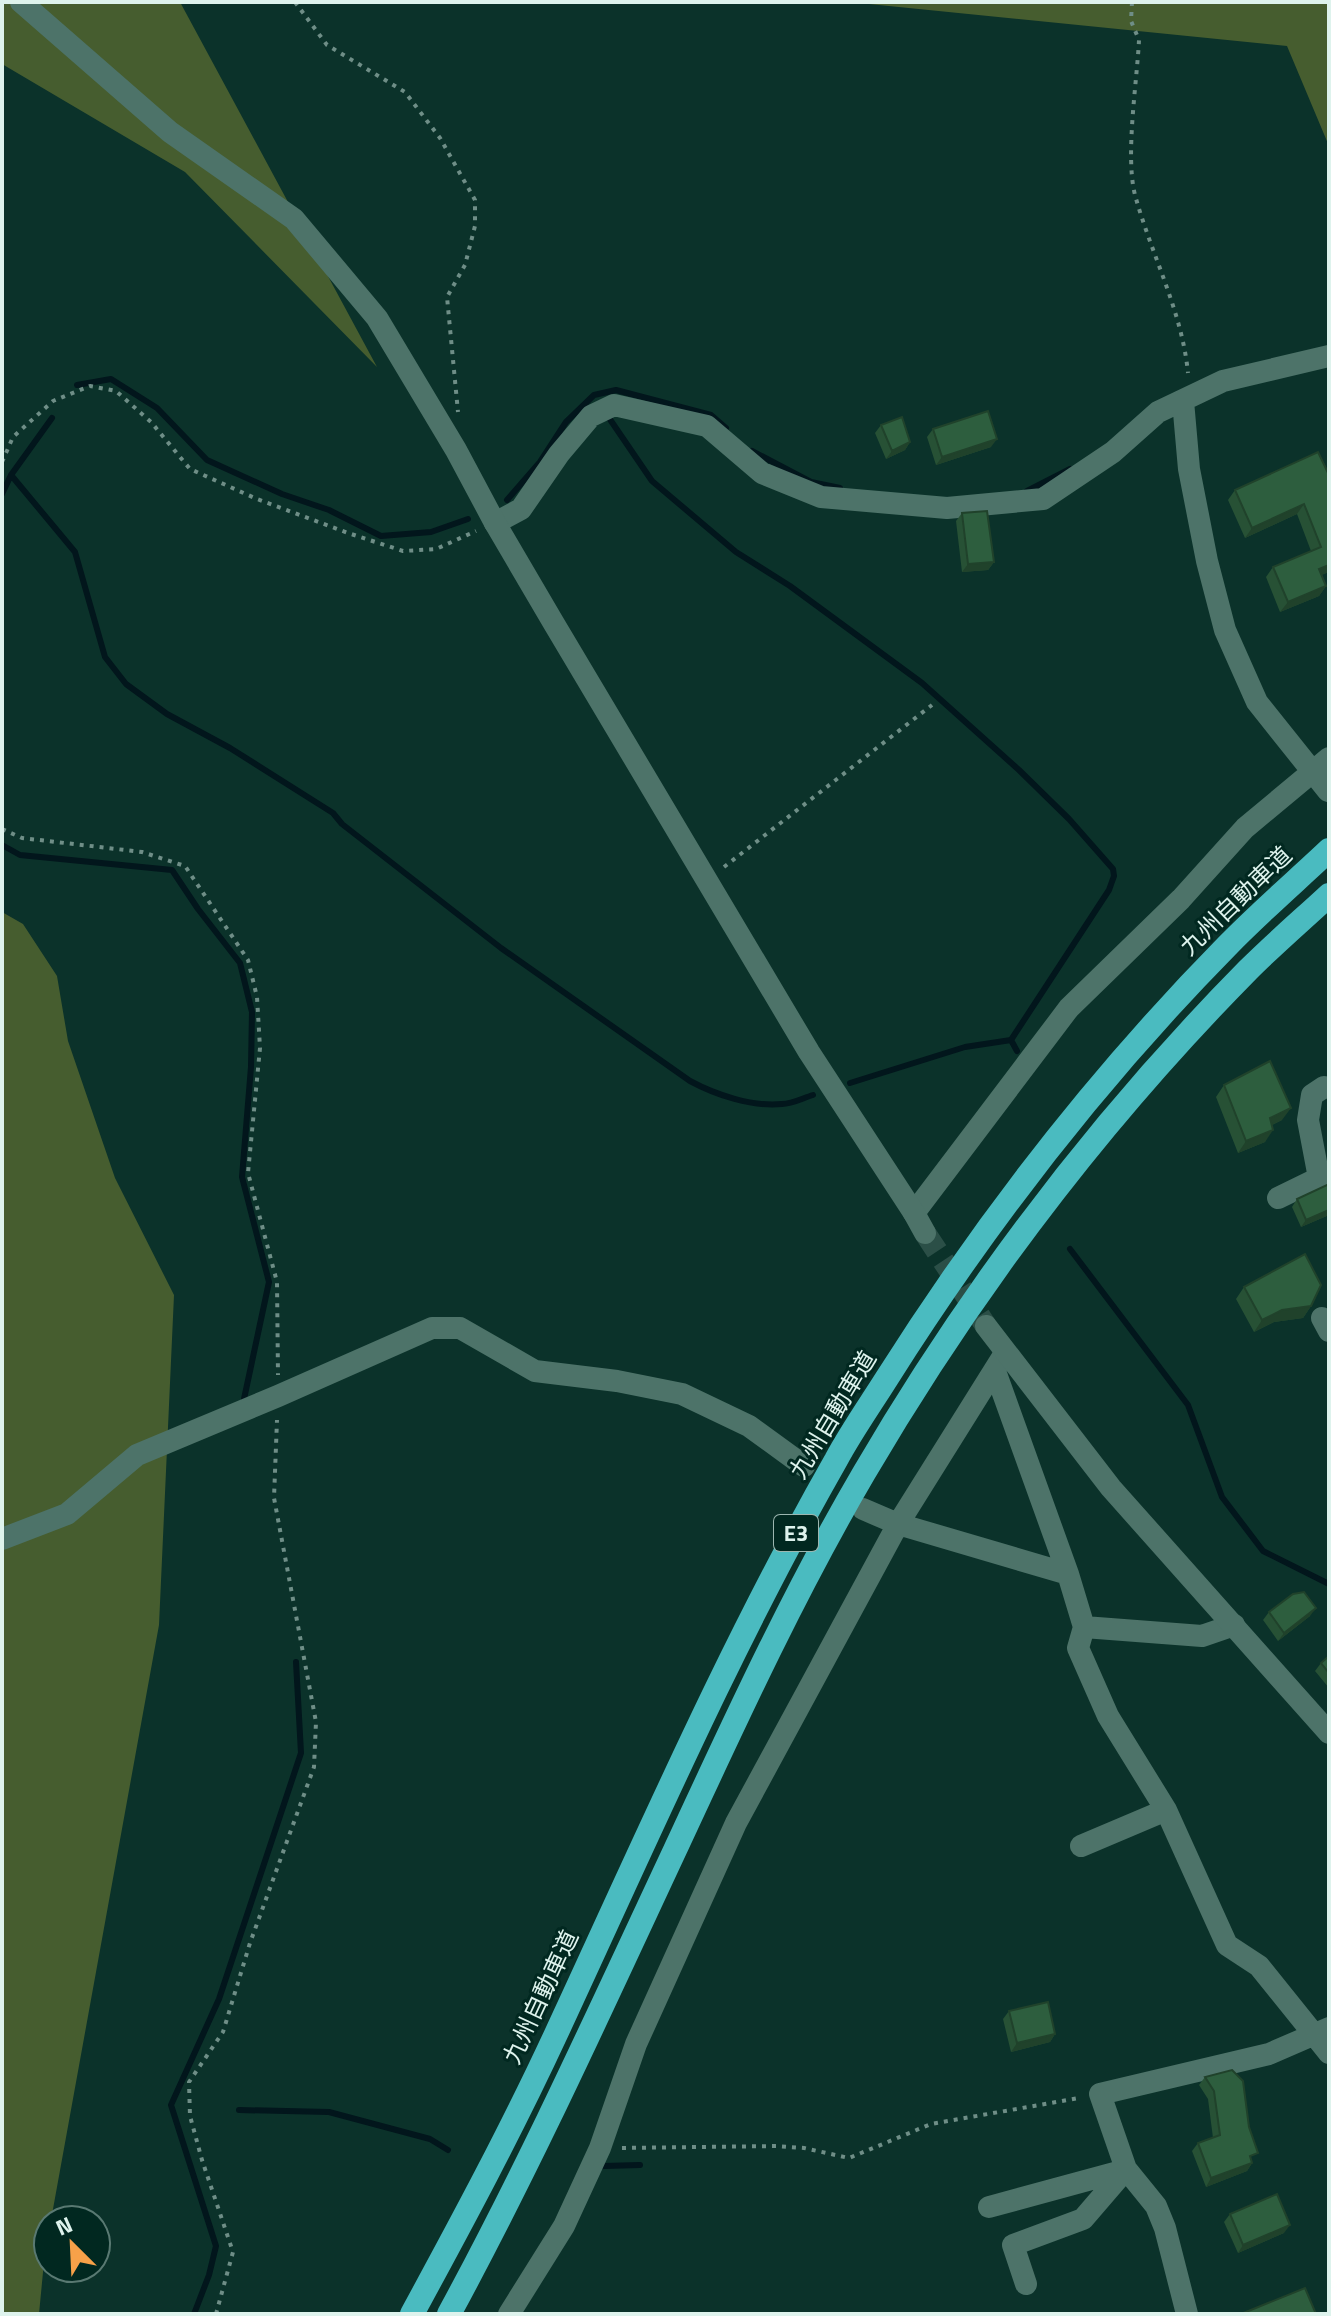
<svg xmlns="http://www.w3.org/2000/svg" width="1331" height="2316" viewBox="0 0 1331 2316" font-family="'Titillium Web','Noto Sans JP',sans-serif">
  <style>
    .forest { fill: #465d2f }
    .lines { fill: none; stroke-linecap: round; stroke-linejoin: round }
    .stream { stroke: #02161c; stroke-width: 6 }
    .tertiary-tunnel { stroke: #2b4f47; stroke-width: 22; stroke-dasharray: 22 11; stroke-linecap: butt }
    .path { stroke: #6f8e87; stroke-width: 4; stroke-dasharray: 4 6; stroke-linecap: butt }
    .minor { stroke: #4d7369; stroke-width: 22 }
    .tertiary { stroke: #4d7369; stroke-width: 22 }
    .motorway { stroke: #4abbc0; stroke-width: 24 }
    .wall { fill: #275135 }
    .shaded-wall { fill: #20422b }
    .building { fill: #2d5e3e; stroke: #20422b; stroke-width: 2 }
    .labels { text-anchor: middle; stroke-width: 6; stroke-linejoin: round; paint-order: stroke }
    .shield { fill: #012820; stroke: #9cb6b0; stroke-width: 2 }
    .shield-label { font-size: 22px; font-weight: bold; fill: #def3ed }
    .street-label { font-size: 24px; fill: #def3ed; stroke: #012820 }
  </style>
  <rect width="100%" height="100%" fill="#0b322a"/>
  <path class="forest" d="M2 2H180L377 367 185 172 2 64Z
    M849 2H1329V146L1287 46Z
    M2 912 23 924 57 976 68 1041 115 1178 174 1295 159 1625 51 2220H48L39 2314H2Z"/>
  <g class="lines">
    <path class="stream" d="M77 385 111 379 157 408 207 460 282 494 329 510 381 536 431 532 468 519
      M607 415 652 481 736 552 790 586 922 683 1019 770 1069 819 1113 869 1114 876 1109 890 1011 1040 965 1047 850 1083
      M752 451 811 482 840 488
      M11 475 75 552 105 657 126 684 167 714 230 748 333 813 342 824 501 948 690 1081C716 1095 752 1107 782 1104 792 1104 803 1098 813 1095
      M1027 491 1070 469
      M2 494 11 475 52 418
      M507 500 540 462 566 422 594 395 616 390 711 415 726 428
      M2 845 20 855 172 870 198 909 240 963 252 1012 251 1067 242 1177 269 1282 244 1399
      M1011 1040 1017 1051
      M1070 1249 1188 1405 1222 1497 1263 1551 1329 1584
      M239 2110 329 2112 430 2139 448 2150
      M604 2166 640 2165
      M194 2314 209 2275 216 2246 171 2105 219 1999 301 1753 296 1662"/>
    <path class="tertiary-tunnel" d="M925 1233 986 1326"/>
    <path class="path" d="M295 2 327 45 405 92 440 138 475 200V226L465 265 447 297 458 412
      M1132 2 1131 21 1139 40C1137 82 1125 156 1135 195 1151 254 1182 311 1188 373
      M2 462 13 437 53 401 90 386 116 391 151 422 190 469 257 499 348 533 403 551 436 549 476 531
      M2 829 22 838 142 852 185 866 248 960 257 997 260 1048 248 1173 277 1282 278 1375
      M724 867 932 705
      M622 2148 776 2146 804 2148 849 2158 931 2124 1079 2098
      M216 2314 233 2252 202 2160 190 2116 189 2082 223 2032 250 1943 314 1767 316 1722 274 1498 277 1420"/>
    <path class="minor" d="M1183 401 1189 469 1207 561 1225 630 1257 702 1328 791
      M495 523 521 509 559 454 591 416 614 405 707 426 762 473 821 497 947 508 1043 499 1113 452 1158 412 1223 381 1329 356
      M1278 1198 1319 1178 1308 1120 1312 1095 1324 1087 1329 1088
      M914 1213 1069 1008 1181 899 1245 828 1329 758
      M1322 1318 1329 1331
      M995 1371 1068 1574 1084 1627 1202 1636 1234 1625
      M863 1509 898 1524 1068 1574
      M2 1539 67 1514 137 1455 278 1396 432 1328H460L535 1371 617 1381 682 1394 749 1426 804 1466
      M1084 1627 1078 1648 1108 1716 1166 1810 1227 1945 1259 1966 1329 2053
      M1081 1846 1166 1810
      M989 2207 1125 2170
      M1026 2284 1013 2245 1083 2219 1126 2169
      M509 2314 564 2226 600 2148 636 2044 736 1823 898 1524 1005 1353
      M1187 2314 1165 2228 1156 2206 1126 2169 1100 2094 1269 2054 1329 2028"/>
    <path class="tertiary" d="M21 2 170 132 294 219 377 318 456 450 495 523 553 622 809 1052 914 1213 925 1233
      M986 1326 1111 1488 1329 1733"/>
    <path class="motorway" d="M412 2314C462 2222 512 2129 556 2034 646 1840 730 1646 836 1460 851 1432 870 1405 887 1378 985 1223 1098 1077 1227 946 1259 913 1295 882 1329 850
      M449 2314C531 2163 602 2006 675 1850 734 1723 793 1594 864 1473 971 1290 1100 1120 1248 970 1274 944 1302 920 1329 895"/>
  </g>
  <path class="wall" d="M881 425 910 442 905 450 886 459 875 433Z
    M933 429 991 447 936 465 927 437Z
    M1329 475V572L1321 575 1326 586 1319 596 1280 612 1266 577 1273 567 1311 551 1297 514 1245 538 1228 500 1235 490Z
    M962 513 994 562 988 570 962 572 956 521Z
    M1224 1085 1282 1120 1272 1125 1265 1142 1238 1153 1216 1097Z
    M1329 1184V1215L1301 1227 1292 1207 1297 1199Z
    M1244 1287 1311 1306 1303 1318 1274 1322 1254 1332 1236 1299Z
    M1269 1612 1310 1616 1278 1641 1263 1620Z
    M1329 1656V1688L1315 1671 1321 1663Z
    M1009 2011 1055 2034 1050 2042 1011 2052 1003 2019Z
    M1232 2070 1252 2163 1247 2171 1206 2187 1192 2151 1198 2143 1213 2138 1208 2099 1199 2085 1205 2077Z
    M1230 2214 1284 2233 1238 2253 1224 2222Z"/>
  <path class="shaded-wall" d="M997 439 991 447 936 465 942 457Z
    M910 442 905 450 886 459 892 451Z
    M1304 504 1297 514 1245 538 1252 528Z
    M994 562 988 570 962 572 968 564Z
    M1329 565V572L1312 579 1319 569Z
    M1326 586 1319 596 1280 612 1288 602Z
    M1291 1108 1282 1120 1262 1130 1270 1118Z
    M1273 1130 1265 1142 1238 1153 1246 1141Z
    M1329 1210V1215L1301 1227 1306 1220Z
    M1311 1306 1303 1318 1274 1322 1254 1332 1262 1320 1282 1310Z
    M1316 1608 1310 1616 1278 1641 1284 1633Z
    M1055 2034 1050 2042 1011 2052 1017 2043Z
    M1252 2163 1247 2171 1206 2187 1211 2178Z
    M1290 2225 1284 2233 1238 2253 1243 2245Z"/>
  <path class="building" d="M988 411 997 439 942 457 933 429Z
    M902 417 910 442 892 451 881 425Z
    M1318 452 1329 475V565L1319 569 1326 586 1288 602 1273 567 1321 547 1304 504 1252 528 1235 490Z
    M987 511 994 562 968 564 962 513Z
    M1270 1061 1291 1108 1270 1118 1273 1130 1246 1141 1224 1085Z
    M1329 1184V1210L1306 1220 1297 1199Z
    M1305 1254 1321 1285 1311 1306 1282 1310 1262 1320 1244 1287Z
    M1304 1592 1316 1608 1284 1633 1269 1612 1293 1594Z
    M1329 1656V1673L1321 1663Z
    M1048 2002 1055 2034 1017 2043 1009 2011Z
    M1232 2070 1243 2081 1249 2127 1258 2153 1250 2156 1252 2163 1211 2178 1198 2143 1220 2135 1214 2091 1205 2077Z
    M1277 2194 1290 2225 1243 2245 1230 2214Z
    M1305 2288 1316 2314H1241Z"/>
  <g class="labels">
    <rect class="shield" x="774" y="1515" width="44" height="36" rx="6"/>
    <g class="shield-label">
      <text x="796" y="1541">E3</text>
    </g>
    <g class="street-label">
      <text transform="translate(1236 901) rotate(-44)" y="8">九州自動車道</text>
      <text transform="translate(833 1415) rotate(-59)" y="8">九州自動車道</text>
      <text transform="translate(541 1997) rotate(-65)" y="8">九州自動車道</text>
    </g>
  </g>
  <rect width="1331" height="2316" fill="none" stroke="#def3ed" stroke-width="8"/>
  <g transform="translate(72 2244) rotate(336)"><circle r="38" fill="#012820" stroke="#597972" stroke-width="2"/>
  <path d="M0-6L14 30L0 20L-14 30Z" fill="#f7a149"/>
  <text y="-12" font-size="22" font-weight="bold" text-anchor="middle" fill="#def3ed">N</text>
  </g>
</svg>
